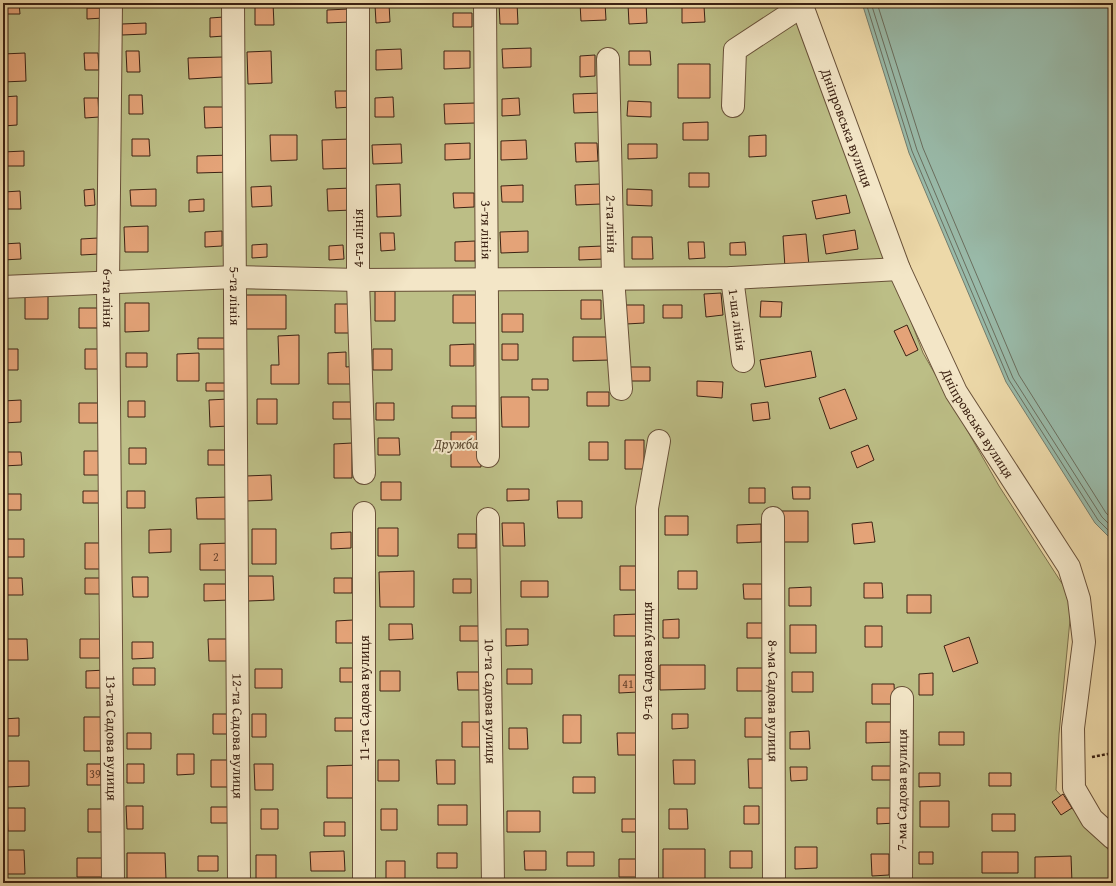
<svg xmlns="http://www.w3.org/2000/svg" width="1116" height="886" viewBox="0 0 1116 886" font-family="'Gentium Book Plus',serif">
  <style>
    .green { fill: #bcbe86; stroke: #7c704c }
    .water { fill: #99baa9; stroke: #747d6d }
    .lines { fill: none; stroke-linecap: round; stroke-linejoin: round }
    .shore { stroke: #6a6e5e; stroke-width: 1 }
    .building { fill: #e4a378; stroke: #3c2213 }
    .minor-casing { stroke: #685038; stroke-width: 24 }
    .path { stroke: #3c2213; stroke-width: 2.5; stroke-dasharray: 3 2; stroke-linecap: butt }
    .minor { stroke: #f3e6c7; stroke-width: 22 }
    .labels { text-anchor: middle; stroke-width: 4; stroke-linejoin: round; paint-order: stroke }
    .number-label { font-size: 12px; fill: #66422c }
    .street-label { font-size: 14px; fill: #3c2213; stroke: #f3e6c7 }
    .park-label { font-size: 14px; font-style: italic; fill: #5c4930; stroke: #f3e6c7 }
  </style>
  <rect width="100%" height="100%" fill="#edd9a9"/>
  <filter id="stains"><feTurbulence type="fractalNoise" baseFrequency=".005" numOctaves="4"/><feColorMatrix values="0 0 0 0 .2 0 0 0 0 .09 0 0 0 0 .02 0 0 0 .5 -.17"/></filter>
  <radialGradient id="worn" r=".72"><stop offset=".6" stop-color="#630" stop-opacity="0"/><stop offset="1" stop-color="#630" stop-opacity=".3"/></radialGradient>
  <path class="green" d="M3 3H791L923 353 999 486 1072 599 1059 734 1056 790 1113 855V883H3Z"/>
  <path class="water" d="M862 3H1113V541L1095 523 1006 382 909 153Z"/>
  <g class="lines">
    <path class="shore" d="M866 3 912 151 1009 380 1098 520 1113 535
      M871 3 917 150 1013 378 1102 517 1113 528
      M877 3 923 148 1019 375 1106 513 1113 520"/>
  </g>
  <path class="building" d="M3 3H19L20 14H3Z
    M255 3H273L274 25H255Z
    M499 3H517L518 24H500Z
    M580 3H605L606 20 581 21Z
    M646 3 647 23 629 24 628 4Z
    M389 4 390 22 376 23 375 5Z
    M682 6H704L705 22 682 23Z
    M87 8H103V18L87 19Z
    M349 9V22L327 23V10Z
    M453 13H472V27H453Z
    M224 17V36L210 37V18Z
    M146 23V34L122 35V24Z
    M531 48V67L503 68 502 49Z
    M401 49 402 69 376 70V50Z
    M126 51H139L140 72H127Z
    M271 51 272 83 248 84 247 52Z
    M444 51H470V68L444 69Z
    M629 51H650L651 65H629Z
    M25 53 26 81 3 82V54Z
    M84 53H98L99 70H85Z
    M595 55V76L580 77V56Z
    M223 57V77L189 79 188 58Z
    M678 64H710V98H678Z
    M335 91H351V107L336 108Z
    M602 93 603 112 574 113 573 94Z
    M129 95H142L143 114H129Z
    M17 96V125L3 126V97Z
    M393 97 394 117H375V98Z
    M84 98H98L99 117 85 118Z
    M519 98 520 115 502 116V99Z
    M628 101 651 102V117L627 116Z
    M475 103V123L445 124 444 104Z
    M204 107H228V127L205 128Z
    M708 122V140H683V123Z
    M270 135H297V160L271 161Z
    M766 135V156L749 157V136Z
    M132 139H149L150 156H132Z
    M351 139 352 168 323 169 322 140Z
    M526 140 527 159 501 160V141Z
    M470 143V159L445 160V144Z
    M575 143H597L598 161 576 162Z
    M401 144 402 163 373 164 372 145Z
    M628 144H657V158L628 159Z
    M24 151V166H3V152Z
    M231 155 232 172 197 173V156Z
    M689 173H709V187H689Z
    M400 184 401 216 377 217 376 185Z
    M600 184 601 204 576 205 575 185Z
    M523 185V202H502L501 186Z
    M271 186 272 206 252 207 251 187Z
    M351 188 352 210 328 211 327 189Z
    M94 189 95 205 85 206 84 190Z
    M156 189V206H131L130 190Z
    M627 189 652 190V206L627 205Z
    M20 191 21 209H4V192Z
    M453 193H474V207L454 208Z
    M846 195 850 213 816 219 812 201Z
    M204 199V211L189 212V200Z
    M148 226V252H125L124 227Z
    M855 230 858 249 826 254 823 235Z
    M222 231V246L205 247V232Z
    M528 231V252L501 253 500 232Z
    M380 233H394L395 250 381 251Z
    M806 234 809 266 785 268 783 236Z
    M632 237H652L653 259H632Z
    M98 238 99 254 81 255V239Z
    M475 241V261H455V242Z
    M688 242H704L705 258 689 259Z
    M745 242 746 255H730V243Z
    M20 243 21 259 3 260V244Z
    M267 244V257L252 258V245Z
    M343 245 344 259 329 260V246Z
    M603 246V259L579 260V247Z
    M375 291H395V321H375Z
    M721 293 723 315 706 317 704 294Z
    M25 294H48V319H25Z
    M246 295H286V329H246Z
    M453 295H483L484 323H453Z
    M581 300H601V319H581Z
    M761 301 782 302 781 317H760Z
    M125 303H149V331L125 332Z
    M335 304H350V333H335Z
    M625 305H644V323L626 324Z
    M663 305H682V318H663Z
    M79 308H99V328H79Z
    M502 314H523V332H502Z
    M907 325 918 350 906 356 894 331Z
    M299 335V384H271V365H279L278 336Z
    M573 337H610V360L573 361Z
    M198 338H229V349H198Z
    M474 344V366H450V345Z
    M502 344H518V360H502Z
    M3 349H18V370H3Z
    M85 349H100L101 369H85Z
    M373 349H392V370H373Z
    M811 351 816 377 765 387 760 360Z
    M346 352V367L358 366V384H328V353Z
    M126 353H147V367H126Z
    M199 353V381H177V354Z
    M625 367H650V381H625Z
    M532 379H548V390H532Z
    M697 381 723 382 722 398 697 396Z
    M206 383H230V391H206Z
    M845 389 857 419 830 429 819 398Z
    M587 392H609V406H587Z
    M501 397H529V427H502Z
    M228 399V426L210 427 209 400Z
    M257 399H277V424H257Z
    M21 400V422L3 423V401Z
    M128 401H145V417H128Z
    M333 402H352V419H333Z
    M768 402 770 419 753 421 751 404Z
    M79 403H98V423H79Z
    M376 403H394V420H376Z
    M452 406H476V418H452Z
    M451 432H480L481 467H451Z
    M378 438H399L400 455H378Z
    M625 440H644V469H625Z
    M589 442H608V460H589Z
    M352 443V478H334V444Z
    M868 445 874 460 857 468 851 452Z
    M129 448H146V464H129Z
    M208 450H225V465H208Z
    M84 451H106L107 475H84Z
    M3 452H21L22 465 3 466Z
    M271 475 272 500 246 501V476Z
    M381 482H401V500H381Z
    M792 487H810V499H793Z
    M749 488H765V503H749Z
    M507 489H529V500L507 501Z
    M83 491H99V503H83Z
    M127 491H145V508H127Z
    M3 494H21V510H3Z
    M229 497V519H197L196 498Z
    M557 501H582V518H558Z
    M779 511H808V542H779Z
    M665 516H688V535H665Z
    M872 522 875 542 854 544 852 524Z
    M502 523H524L525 546H503Z
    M761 524V542L737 543V525Z
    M378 528H398V556H378Z
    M171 529V552L149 553V530Z
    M252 529H276V564H252Z
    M351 532V548L331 549V533Z
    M458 534H476V548H458Z
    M3 539H24V557H3Z
    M85 543H105V569H85Z
    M232 543V570H200V544Z
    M620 566H636V590H620Z
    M414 571V607H380L379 572Z
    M678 571H697V589H678Z
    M248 576H273L274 600 248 601Z
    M132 577H148V597H133Z
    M4 578H22L23 595H4Z
    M85 578H101V594H85Z
    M334 578H352V593H334Z
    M453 579H471V593H453Z
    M521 581H548V597H521Z
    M864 583H882L883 598H864Z
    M204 584H229V600L204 601Z
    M743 584H762V599H744Z
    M811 587V606H789V588Z
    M907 595H931V613H907Z
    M638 614V636H614V615Z
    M679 619V638H663V620Z
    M353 620 354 643H336V621Z
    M747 623H763V638H747Z
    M389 624H412L413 639 389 640Z
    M790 625H816V653H790Z
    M460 626H481V641H460Z
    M865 626H882V647H865Z
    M506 629H528V645L506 646Z
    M969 637 978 663 953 672 944 646Z
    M6 639H27L28 660H6Z
    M80 639H104V658H80Z
    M208 639H230V661H209Z
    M132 642H153V658L132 659Z
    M660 665H705V689L660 690Z
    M133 668H155V685H133Z
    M340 668H357V682H340Z
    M737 668H765V691H737Z
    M255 669H282V688H255Z
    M507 669H532V684H507Z
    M106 670V688H86V671Z
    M380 671H400V691H380Z
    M457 672H480V690H458Z
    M792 672H813V692H792Z
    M933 673V695H919V674Z
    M619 675H638V692L619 693Z
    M872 684H894L895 704H872Z
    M213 714H230V734H213Z
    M252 714H266V737H252Z
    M672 714H688V728L672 729Z
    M563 715H581V743H563Z
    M84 717H105L106 751H84Z
    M19 718V736H3V719Z
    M335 718H356V731H335Z
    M745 718H768V737H745Z
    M462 722H487V747H462Z
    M866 722H896V742L866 743Z
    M509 728H527L528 749H509Z
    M809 731 810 749H790V732Z
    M939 732H964V745H939Z
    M127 733H151V749H127Z
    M617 733H640V755H618Z
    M177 754H194V774L177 775Z
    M748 759H765V788H749Z
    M211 760H231V787H211Z
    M378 760H399V781H378Z
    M436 760H455V784H437Z
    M673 760H695V784H674Z
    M6 761H29V786L7 787Z
    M87 764H103V785H87Z
    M127 764H144V783H127Z
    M254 764H273V790H255Z
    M359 765V798H327V766Z
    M872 766H892V780H872Z
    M790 767H807V780L791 781Z
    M919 773H940V786L919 787Z
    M989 773H1011V786H989Z
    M573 777H595V793H573Z
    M1063 794 1072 808 1061 815 1052 802Z
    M920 801H949V827H920Z
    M438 805H467V825H438Z
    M126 806H143V829H127Z
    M744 806H759V824H744Z
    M211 807H229L230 823H211Z
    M7 808H25V831H8Z
    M877 808H895V823L877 824Z
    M88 809H103V832H88Z
    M261 809H278V829H261Z
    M381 809H397V830H381Z
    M669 809H687L688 829H669Z
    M507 811H540V832H507Z
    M992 814H1015V831H992Z
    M622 819H642V832H622Z
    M324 822H345V836H324Z
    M795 847H817V868L795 869Z
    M663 849H705V883H663Z
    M3 850H24L25 874H3Z
    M344 851 345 871H311L310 852Z
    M524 851H546V870H525Z
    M730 851H752V868H730Z
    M567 852H594V866H567Z
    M919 852H933V864H919Z
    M982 852H1018V873H982Z
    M127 853H165L166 879H127Z
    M437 853H457V868H437Z
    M871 854H889V875L872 876Z
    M256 855H276V881L256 882Z
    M198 856H218V871H198Z
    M1071 856 1072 883H1035V857Z
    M77 858H108V877H77Z
    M619 859H643V877H619Z
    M386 861H405V882L386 883Z"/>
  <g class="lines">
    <defs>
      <g id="minor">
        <path id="s1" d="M111 3 108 282 113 883"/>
        <path id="s2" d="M233 3 239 883"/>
        <path d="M358 3V280L364 473"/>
        <path id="s3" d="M485 3 488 456"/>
        <path id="s4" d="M801 3 899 269 956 392 1069 567 1079 599 1084 642 1073 728 1074 788 1092 819 1113 838"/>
        <path id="s5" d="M608 59 613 277 621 389"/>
        <path d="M733 106 735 50 802 6"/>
        <path id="s6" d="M732 278 743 361"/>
        <path d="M3 287 235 277 358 280 732 278 899 269"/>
        <path id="s7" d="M773 518 774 883"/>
        <path id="s8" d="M488 519 493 883"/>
        <path d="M364 883V513"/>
        <path d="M647 883V508L659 441"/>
        <path id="s9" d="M901 883 902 698"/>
      </g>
    </defs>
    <use href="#minor" class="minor-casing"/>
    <path class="path" d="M1092 757 1113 753"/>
    <use href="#minor" class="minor"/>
  </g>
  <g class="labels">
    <g class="number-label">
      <text x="216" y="561">2</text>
      <text x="628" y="688">41</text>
      <text x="95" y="778">39</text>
    </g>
    <g class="street-label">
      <text dy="5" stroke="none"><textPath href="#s4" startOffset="133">Дніпровська вулиця</textPath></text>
      <text dy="5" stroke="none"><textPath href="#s5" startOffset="165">2-га лінія</textPath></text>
      <text dy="5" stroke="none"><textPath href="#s3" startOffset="227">3-тя лінія</textPath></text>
      <text transform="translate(358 238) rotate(-90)" y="5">4-та лінія</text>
      <text dy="5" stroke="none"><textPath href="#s2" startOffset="293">5-та лінія</textPath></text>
      <text dy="5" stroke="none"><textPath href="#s1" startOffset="295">6-та лінія</textPath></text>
      <text dy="5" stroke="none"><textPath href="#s6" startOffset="42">1-ша лінія</textPath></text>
      <text dy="5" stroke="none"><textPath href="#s4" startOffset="457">Дніпровська вулиця</textPath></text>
      <text transform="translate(647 661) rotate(-90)" y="5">9-та Садова вулиця</text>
      <text transform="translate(364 698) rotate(-90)" y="5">11-та Садова вулиця</text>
      <text dy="5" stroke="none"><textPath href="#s8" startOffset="182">10-та Садова вулиця</textPath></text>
      <text dy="5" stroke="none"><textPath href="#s7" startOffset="183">8-ма Садова вулиця</textPath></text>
      <text dy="5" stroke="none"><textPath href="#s2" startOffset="733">12-та Садова вулиця</textPath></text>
      <text dy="5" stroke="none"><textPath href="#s1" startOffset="735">13-та Садова вулиця</textPath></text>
      <text dy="5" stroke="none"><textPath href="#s9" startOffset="93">7-ма Садова вулиця</textPath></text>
    </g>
    <g class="park-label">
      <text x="456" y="449">Дружба</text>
    </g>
  </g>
  <rect width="1116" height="886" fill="none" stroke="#edd9a9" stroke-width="16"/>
  <rect x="4" y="4" width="1108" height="878" fill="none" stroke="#3c2213" stroke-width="2"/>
  <rect x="8" y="8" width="1100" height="870" fill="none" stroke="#3c2213"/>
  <rect width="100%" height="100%" filter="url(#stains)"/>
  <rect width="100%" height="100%" fill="url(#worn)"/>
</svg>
